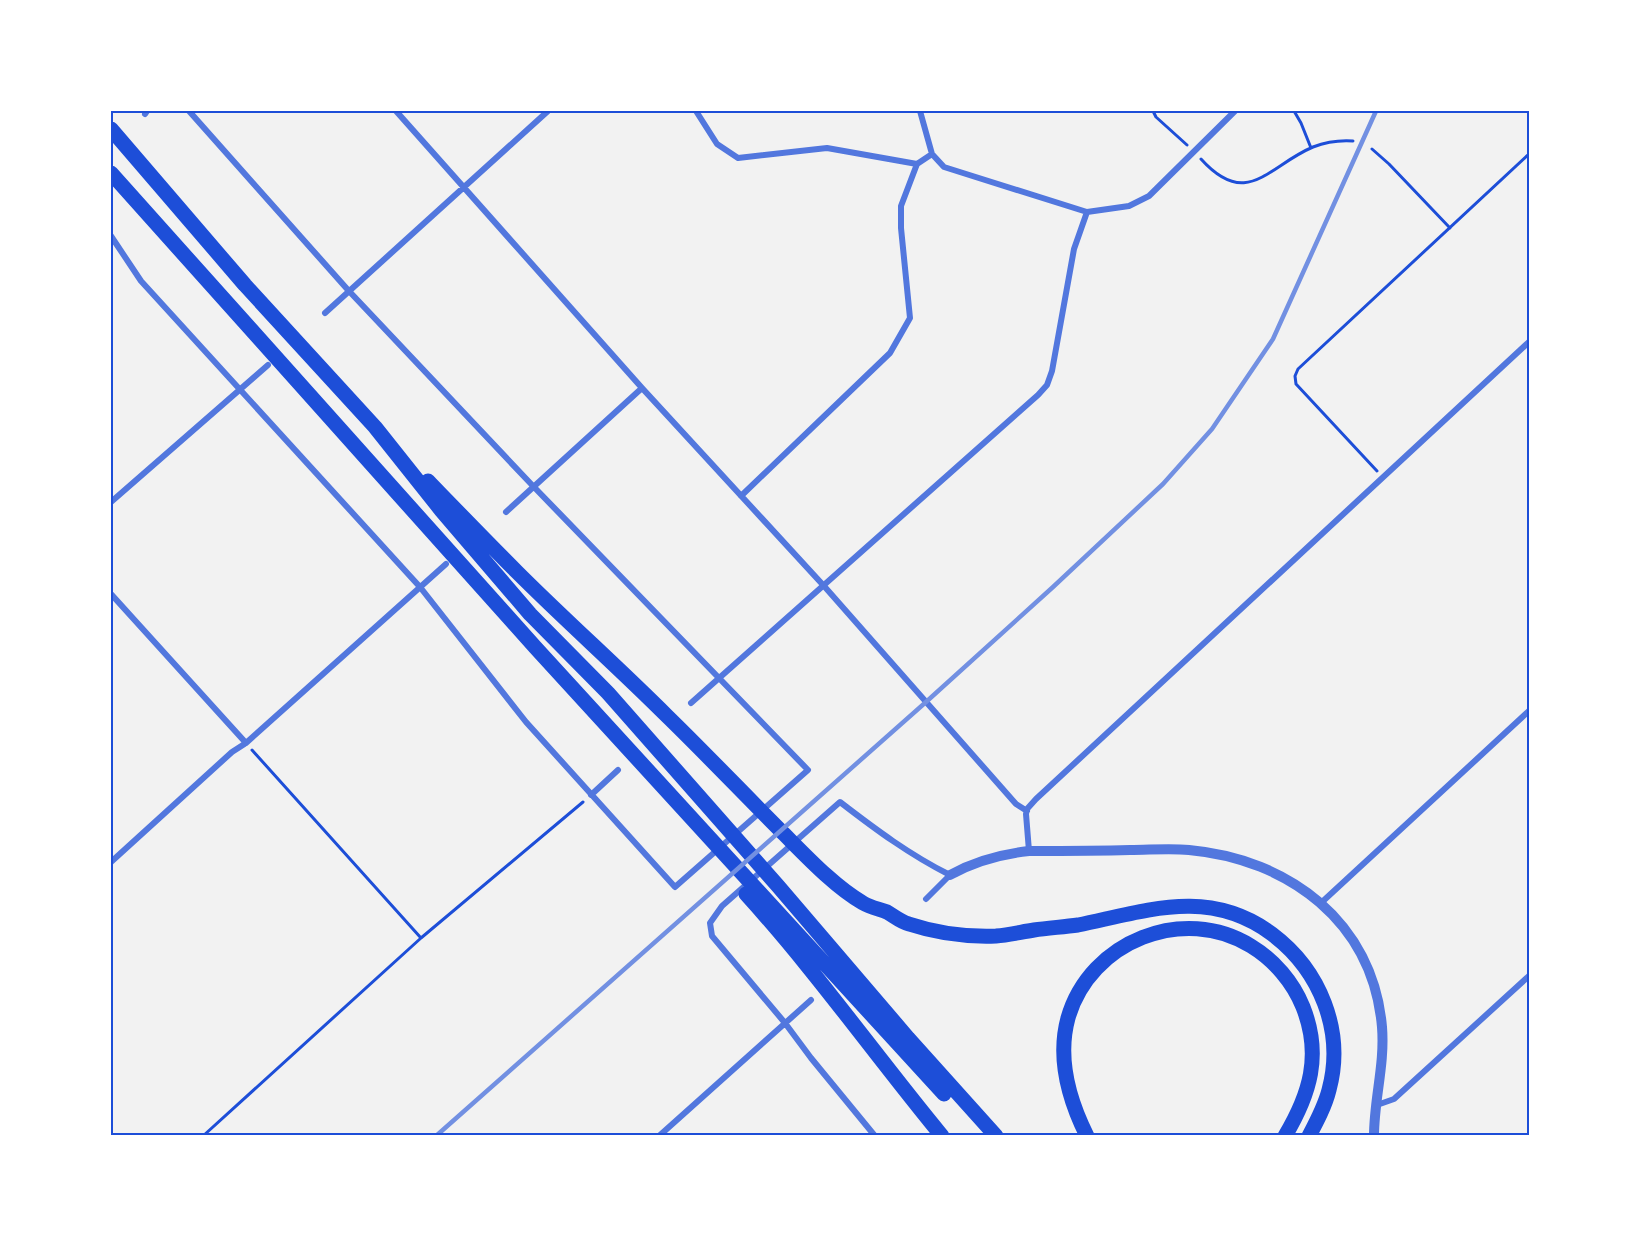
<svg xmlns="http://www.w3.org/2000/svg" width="1641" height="1247" viewBox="0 0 1641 1247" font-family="'Source Sans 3',sans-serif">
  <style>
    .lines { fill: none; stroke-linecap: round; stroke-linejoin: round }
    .path { stroke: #1d4ed8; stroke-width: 3 }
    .minor { stroke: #5277de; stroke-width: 6 }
    .tertiary { stroke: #5277de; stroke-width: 10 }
    .motorway { stroke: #1d4ed8; stroke-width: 15 }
    .rail { stroke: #7290e2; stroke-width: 4.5 }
    .neatline { fill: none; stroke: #1d4ed8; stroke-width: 2 }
  </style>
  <rect width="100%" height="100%" fill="#f2f2f2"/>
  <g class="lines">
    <path class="path" d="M1153 111 1156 117 1187 145
      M1294 111 1301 123 1311 148
      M1372 149 1389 164 1450 228
      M1201 159C1247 210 1268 166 1313 147 1326 142 1339 140 1353 141
      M1377 471 1296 384 1295 376 1298 369 1530 153
      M252 750 421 938
      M203 1136 421 938 583 802"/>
    <path class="minor" d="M396 111 642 388 824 586 1016 804 1027 811
      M696 111 717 144 738 158 827 148 917 164
      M920 111 932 154 944 167 1087 212 1129 206 1149 196 1235 111
      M145 114 147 111
      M111 236 141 281 420 587 526 722 675 887 808 770 533 486 348 290 189 111
      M325 313 548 111
      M741 496 890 353 910 318 901 228V206L917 164 932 154
      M111 502 268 365
      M506 512 642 388
      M111 594 246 743
      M691 703 1038 395 1047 385 1052 371 1074 249 1087 212
      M591 795 618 770
      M1029 851 1026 814 1027 809 1036 799 1530 341
      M111 862 232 752 246 743 446 564
      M1322 902 1530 710
      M1377 1105 1394 1099 1530 975
      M659 1136 811 1000
      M875 1136 811 1058 785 1023 712 936 710 923 722 906 840 802C875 829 910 855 950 875L926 899"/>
    <path class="tertiary" d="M950 875C975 861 1002 854 1029 851 1063 851 1096 851 1130 850 1149 850 1170 848 1189 850 1289 859 1373 922 1382 1027 1385 1065 1374 1099 1374 1136"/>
    <path class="motorway" d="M111 129 245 285 375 427 441 510 530 614 608 693 778 886 908 1038 996 1136
      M111 173 535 647 944 1094
      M428 481C458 512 487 542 517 572 566 621 618 667 667 716 706 754 744 794 783 833 806 856 835 887 863 903 871 908 880 909 887 912 894 916 901 922 909 924 936 933 968 937 996 936 1009 935 1021 932 1034 930 1048 928 1063 927 1078 925 1146 911 1209 887 1272 934 1320 970 1345 1031 1329 1090 1325 1106 1317 1121 1309 1136
      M746 894C816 971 876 1056 942 1136
      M1087 1136C1069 1100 1057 1058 1068 1018 1090 941 1184 904 1251 946 1274 960 1293 982 1303 1007 1322 1055 1310 1094 1285 1136"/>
    <path class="rail" d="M436 1136 926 702 1053 587 1163 484 1212 429 1273 339 1376 111"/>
  </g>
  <rect width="1641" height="1247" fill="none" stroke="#ffffff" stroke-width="225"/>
  <rect x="112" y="112" width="1416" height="1022" class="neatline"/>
</svg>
